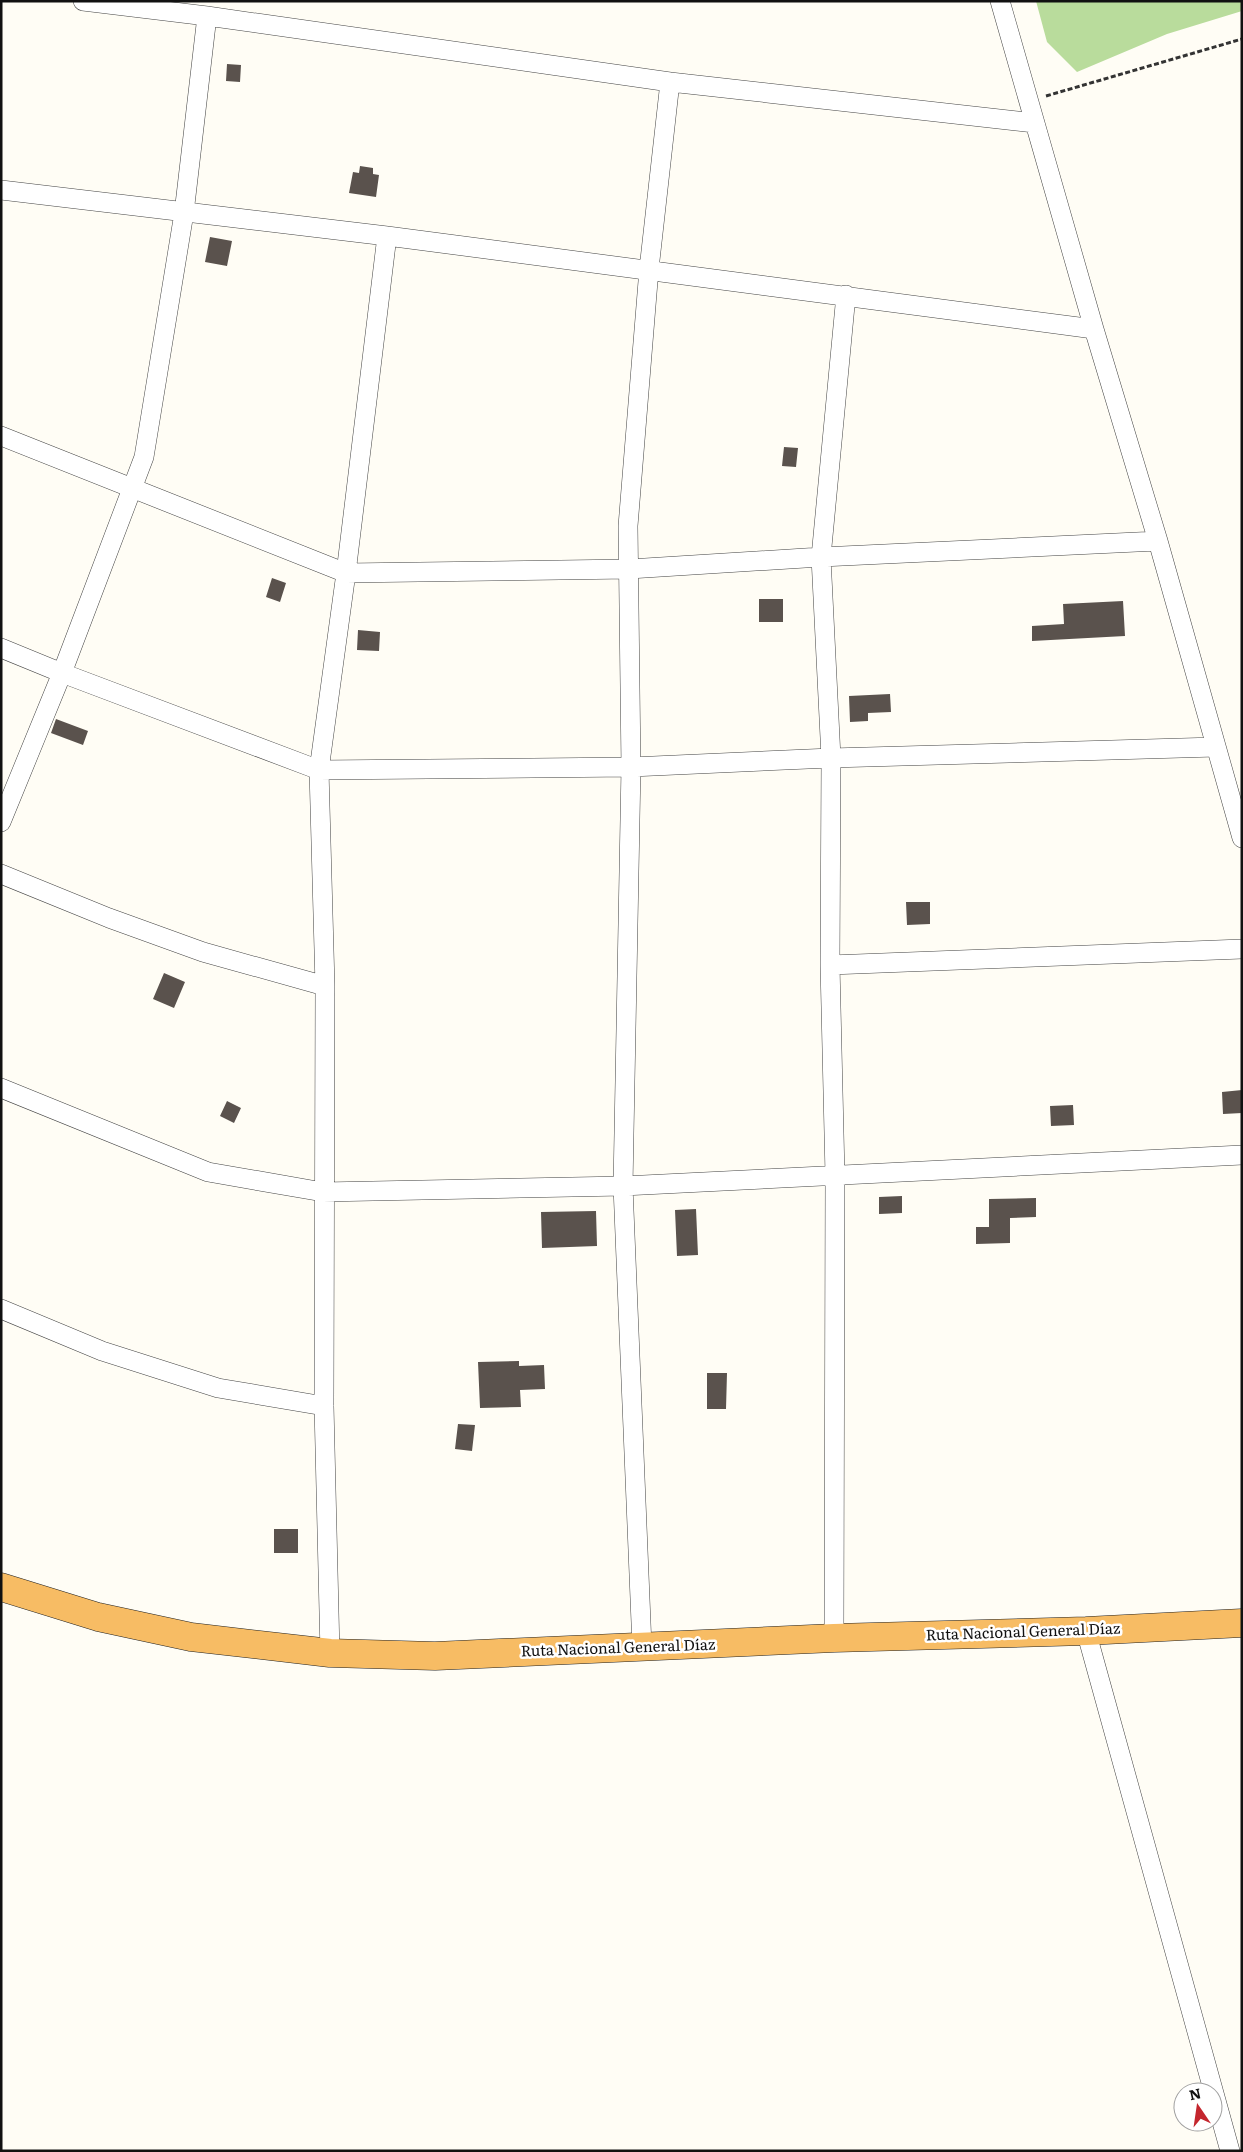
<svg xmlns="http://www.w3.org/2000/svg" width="1243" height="2152" viewBox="0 0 1243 2152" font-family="Literata,serif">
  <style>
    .forest { fill: #b9dc9c }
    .building { fill: #5a524d }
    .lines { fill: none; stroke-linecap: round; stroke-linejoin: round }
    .minor-casing { stroke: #444; stroke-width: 20 }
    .trunk-casing { stroke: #222; stroke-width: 29 }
    .path { stroke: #333; stroke-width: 3; stroke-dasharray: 5 2.5; stroke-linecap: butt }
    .minor { stroke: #fff; stroke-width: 19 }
    .trunk { stroke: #f7bc64; stroke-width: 28 }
    .labels { text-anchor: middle; stroke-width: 5; stroke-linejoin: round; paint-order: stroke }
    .street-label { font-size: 15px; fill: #111; stroke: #fff }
  </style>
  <rect width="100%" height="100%" fill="#fffdf5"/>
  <path class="forest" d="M1036 1H1242V11L1167 34 1077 72 1047 42Z"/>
  <path class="building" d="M227 64 241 65 240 82 226 81Z
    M360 166 373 168V174L379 175 376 197 349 193 353 172 359 173Z
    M210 237 232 241 227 266 205 262Z
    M784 447 798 448 796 467 782 466Z
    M272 578 286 583 280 602 266 597Z
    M759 599H783V622H759Z
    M1123 601 1125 636 1032 641V626L1064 624 1063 604Z
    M358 630 380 632 379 651 357 650Z
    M890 694 891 712 868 713V721L850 722 849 696Z
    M56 719 88 731 83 745 51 733Z
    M906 902H930V924L907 925Z
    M164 973 185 982 174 1008 153 999Z
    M1242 1090V1113L1223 1114 1222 1092Z
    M227 1101 241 1108 234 1123 220 1116Z
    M1073 1105 1074 1125 1051 1126 1050 1106Z
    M902 1196V1213L879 1214V1197Z
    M1036 1198V1217L1010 1218V1243L976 1244V1227H989V1199Z
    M696 1209 698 1255 677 1256 675 1210Z
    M596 1211 597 1246 542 1248 541 1212Z
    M519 1361V1366L544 1365 545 1389 520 1390 521 1407 480 1408 478 1362Z
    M707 1373H727L726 1409H707Z
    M458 1424 475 1425 472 1451 455 1449Z
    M274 1529H298V1553H274Z"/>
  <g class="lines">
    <defs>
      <path id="minor" d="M83 1 207 16 670 82 1035 123
        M1000 1 1094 329 1158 541 1242 838
        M1 190 387 236 1094 329
        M1 436 346 573 629 569 821 557 1158 541
        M1 648 62 673 319 770 631 767 831 758 1216 747
        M1 822 62 673 144 457 184 213 207 16
        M1 874 109 918 203 952 325 986
        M830 965 1242 949
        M1 1088 208 1172 323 1192 623 1186 1242 1155
        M1 1309 102 1351 218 1388 324 1406
        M1086 1631 1230 2151
        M834 1638 835 1175 830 965 831 758 821 557 846 295
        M642 1647 623 1186 631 767 628 526 649 269 670 82
        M330 1653 324 1406 325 986 319 770 346 573 387 236"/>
      <path id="trunk" d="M1 1587 98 1617 191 1637 330 1653 435 1656 834 1638 1086 1631 1242 1623"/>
    </defs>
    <use href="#minor" class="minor-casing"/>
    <use href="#trunk" class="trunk-casing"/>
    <path class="path" d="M1046 96 1242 39"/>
    <use href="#minor" class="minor"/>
    <use href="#trunk" class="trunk"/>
  </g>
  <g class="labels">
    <g class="street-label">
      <text transform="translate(1023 1632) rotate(-2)" y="5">Ruta Nacional General Díaz</text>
      <text transform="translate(618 1648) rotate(-2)" y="5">Ruta Nacional General Díaz</text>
    </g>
  </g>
  <rect width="1243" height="2152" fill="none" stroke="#111111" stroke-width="5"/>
  <g transform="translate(1198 2107) rotate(347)"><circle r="24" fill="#ffffff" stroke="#a0a0a0"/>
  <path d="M0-4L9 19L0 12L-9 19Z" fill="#c4262e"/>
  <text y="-8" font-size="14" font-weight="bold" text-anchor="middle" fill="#111111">N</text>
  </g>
</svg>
